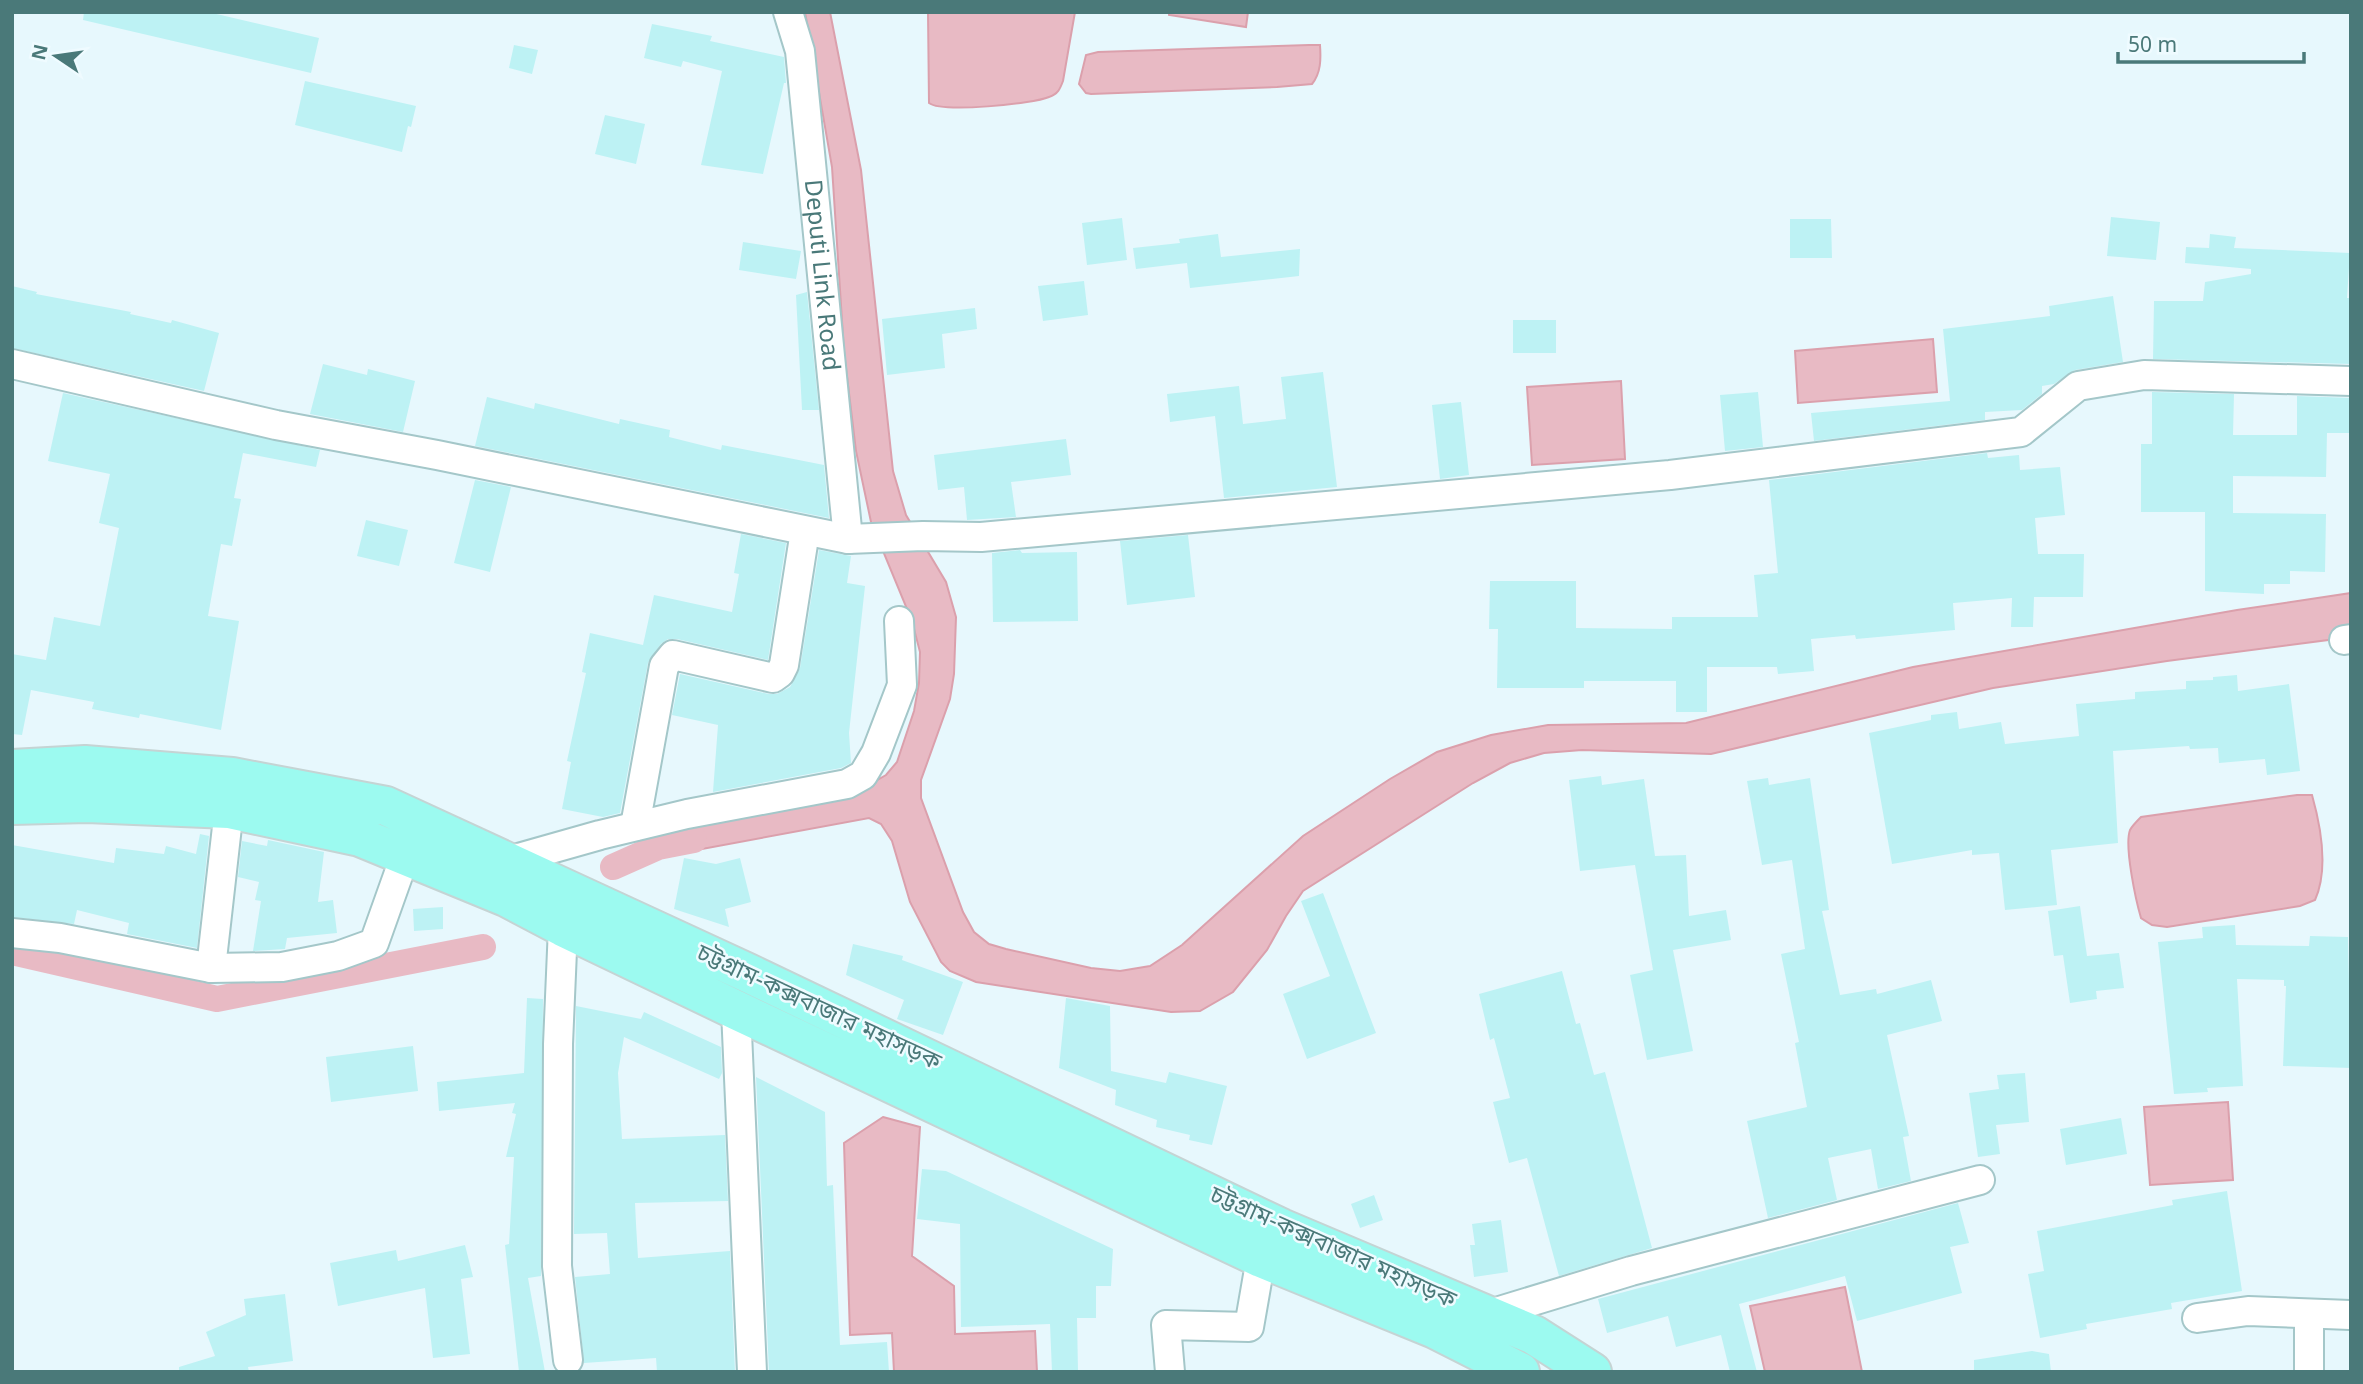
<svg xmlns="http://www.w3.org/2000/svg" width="2363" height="1384" viewBox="0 0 2363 1384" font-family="'Noto Sans','Noto Sans Bengali',sans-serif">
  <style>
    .water { fill: #e8bac4; stroke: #dba0ac; stroke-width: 2 }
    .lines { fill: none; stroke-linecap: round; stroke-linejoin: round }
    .canal { stroke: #e8bac4; stroke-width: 26 }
    .building { fill: #bdf2f4 }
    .street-casing { stroke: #a4c7c9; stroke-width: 32 }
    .highway-casing { stroke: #c5d4d4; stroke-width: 42 }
    .street { stroke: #fff; stroke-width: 28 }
    .highway { stroke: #9cfaf0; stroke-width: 38 }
    .labels { text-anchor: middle; stroke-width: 5; stroke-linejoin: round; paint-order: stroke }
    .street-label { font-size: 24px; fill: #4a7979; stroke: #effbff }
  </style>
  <rect width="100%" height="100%" fill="#e7f8fd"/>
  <path class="water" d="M805 12H830L861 170 893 471 906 515 946 582 956 617 954 674 950 699 921 780V798L963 912 974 932 989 944 1006 949 1091 968 1120 971 1150 966 1182 945 1303 836 1390 779 1437 752 1491 735 1548 725 1686 723 1913 667 2237 610 2351 593V637L2167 661 1993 688 1711 754 1582 750 1544 753 1510 763 1473 783 1303 891 1286 916 1267 950 1233 992 1200 1011 1171 1012 976 982 950 971 941 962 910 902 892 841 881 824 869 818 675 854H666L658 847 660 836 667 830 872 783 886 775 897 762 914 711 919 683 920 652 912 621 871 522 856 451 844 351 832 167Z
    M928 12H1075L1063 81C1060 89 1058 94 1049 97 1033 104 942 113 929 103Z
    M1169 12H1248L1246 27 1169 15Z
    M1309 45H1320C1321 59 1321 73 1312 84L1277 87 1091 94 1086 93 1079 84 1086 55 1098 52Z
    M1933 339 1937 392 1798 403 1795 351Z
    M1621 381 1625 459 1532 465 1527 387Z
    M2297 795H2312C2321 827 2329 869 2315 900L2300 906 2167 927 2152 925 2141 918C2136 901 2124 846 2130 830 2132 826 2137 821 2141 817Z
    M2228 1102 2233 1180 2150 1185 2144 1107Z
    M883 1117 920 1127 912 1256 954 1286 955 1334 1035 1331 1037 1372H894L892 1333 850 1335 844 1143Z
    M1845 1287 1862 1372H1765L1750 1306Z"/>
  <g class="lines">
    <path class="canal" d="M613 867 658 847 694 840
      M12 952 217 999 483 947"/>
  </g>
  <path class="building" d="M84 12H208L319 38 311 73 83 20Z
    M652 24 712 36 710 41 784 57 786 83H784L763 174 701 165 722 71 683 61 681 67 644 58Z
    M514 45 538 50 532 74 509 68Z
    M305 81 416 106 411 127 408 126 402 152 295 125Z
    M605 115 645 124 636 164 595 154Z
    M2111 217 2160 222 2156 260 2107 256Z
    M1122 218 1127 260 1087 265 1082 223Z
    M1790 219H1831L1832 258H1790Z
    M1218 234 1221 257 1300 249 1299 276 1190 288 1187 263 1136 269 1133 248 1180 243 1179 239Z
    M2210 234 2236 237 2234 248 2350 253 2347 298H2351V364L2153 359 2154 301H2203L2205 282 2251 274V269L2185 263 2186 247 2209 248Z
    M743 242 801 251 796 279 739 270Z
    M1084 281 1088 315 1043 321 1038 286Z
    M12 286 37 292 36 294 131 312 130 314 171 323 172 320 219 333 204 391 12 348Z
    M807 292 819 410H802L796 295Z
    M2113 296 2123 362 2075 370 2054 384 2042 386V394L2022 410 1985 412V420L1814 441 1811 413 1950 401 1943 329 2050 316 2049 306Z
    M975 308 977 329 942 334 945 368 887 375 882 319Z
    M1513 320H1556V353H1513Z
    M323 364 367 375 368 369 415 381 403 432 310 414Z
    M1323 372 1337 487 1224 498 1215 416 1170 422 1167 394 1239 386 1243 424 1286 419 1281 377Z
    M1758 392 1763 447 1725 451 1720 395Z
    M2152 392 2234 394 2233 435H2297V396L2351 398V433H2327L2326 477 2233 476V513L2326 514 2325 572 2290 571V584H2264V594L2205 591V512H2141V444H2152Z
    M63 393 320 450 316 467 243 453 234 498 241 499 232 546 221 544 208 616 239 621 221 730 140 714 139 718 92 709 94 702 31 690 22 735 12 734V654L46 660 54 617 100 626 119 528 99 523 110 474 48 461Z
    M487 397 534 409 535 403 619 424 620 419 670 430 669 437 721 450 722 445 824 465 829 518 475 446Z
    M1461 402 1469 475 1440 479 1432 405Z
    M1066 439 1071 475 1011 482 1016 517 967 520 964 487 938 490 934 455Z
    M1987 453 1988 458 2019 455 2020 470 2060 467 2065 515 2035 518 2038 554H2084L2083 597H2034L2033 627H2011L2012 598 1953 603 1955 630 1856 639 1855 635 1811 639 1814 671 1778 674 1777 667H1707V712H1676V681H1584V688H1497L1498 629H1489L1490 581H1576V628L1672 629V617H1758L1754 575 1778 573 1769 480Z
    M475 480 511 487 490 572 454 563Z
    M366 520 408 530 399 566 357 556Z
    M741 534 786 543 768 660 677 639H668L661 644 648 663 620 813 603 817 562 809 571 762 567 761 586 673 582 672 590 633 643 645 654 595 732 612 739 574 734 573Z
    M1188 535 1195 597 1127 605 1120 541Z
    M819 550 851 556 847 583 865 586 849 733 851 763 841 768 713 792 718 725 672 715 680 674 769 694H777L790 687 800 668Z
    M1020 550 1022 553 1077 552 1078 621 993 622 992 553Z
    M2237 675 2238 691 2289 684 2300 771 2267 775 2265 759 2219 763 2218 748 2190 749 2189 746 2113 751 2118 843 2051 850 2057 905 2005 910 1999 853 1972 855V850L1892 864 1869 733 1931 720V715L1957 712 1959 729 2001 722 2005 744 2079 736 2076 704 2135 699V692L2186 689V681L2213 680V677Z
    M1601 776 1602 785 1644 779 1655 856 1686 855 1689 916 1726 910 1731 940 1673 950 1693 1051 1647 1060 1630 975 1653 970 1635 865 1580 871 1569 780Z
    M1768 778 1769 785 1810 778 1829 910 1822 911 1840 995 1876 989 1877 994 1931 980 1942 1021 1887 1035 1909 1136 1903 1137 1911 1181 1878 1189 1871 1149 1828 1158 1837 1200 1768 1218 1747 1121 1807 1107 1795 1043 1799 1042 1781 954 1805 949 1792 860 1762 865 1747 781Z
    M200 834 209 836 197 948 127 934 129 923 77 910 74 924 12 917V845L114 863 116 848 164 854 166 846 196 854Z
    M268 840 324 852 318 902 333 900 337 933 287 938 285 949 253 951 261 901 255 900 259 882 238 877 242 841 267 846Z
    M684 858 716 864 740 858 751 902 725 909 729 927 674 909Z
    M1323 893 1376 1033 1307 1059 1283 994 1330 976 1301 901Z
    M2080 906 2087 956 2119 953 2124 988 2096 991 2097 999 2070 1003 2063 955 2054 956 2048 911Z
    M443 907V929L414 931 413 909Z
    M2235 925 2236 945 2309 946 2310 936 2348 937 2351 1068 2283 1066 2286 986H2284V980L2237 979 2243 1086 2207 1088 2208 1092 2174 1094 2158 942 2203 938 2202 927Z
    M853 944 903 956 902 960 963 982 943 1035 897 1019 904 1000 846 975Z
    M1562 971 1576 1024 1580 1023 1594 1075 1605 1072 1652 1248 1559 1276 1527 1158 1509 1163 1493 1102 1510 1098 1494 1038 1490 1040 1479 994Z
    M527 998 543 999 541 1276 528 1278 545 1372H519L505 1245 509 1244 514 1157H506L516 1114 512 1113 515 1103 439 1111 437 1082 524 1073Z
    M1066 998 1110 1006 1111 1071 1166 1083 1169 1072 1227 1086 1212 1145 1189 1140 1190 1135 1156 1127 1157 1120 1115 1105 1116 1090 1059 1068Z
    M576 1006 641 1019 644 1012 721 1047 722 1073 719 1079 624 1037 618 1073 622 1139 725 1135 728 1201 635 1203 636 1224 638 1258 730 1251 735 1372H657L656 1358 584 1363 575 1277 610 1274 607 1233 574 1234Z
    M413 1046 418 1091 331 1102 326 1057Z
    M2025 1073 2029 1122 1996 1125 2000 1154 1978 1157 1969 1093 1999 1089 1997 1075Z
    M756 1077 825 1112 827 1186 833 1185 840 1345 887 1342 889 1372H769Z
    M2121 1118 2127 1154 2066 1165 2060 1129Z
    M922 1169 946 1171 1113 1249 1111 1286H1096V1318H1077L1078 1372H1052L1050 1324 961 1327 960 1224 917 1219Z
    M2227 1191 2242 1291 2171 1303 2172 1309 2086 1324 2087 1329 2040 1338 2028 1274 2044 1271 2037 1231 2173 1205 2172 1200Z
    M1374 1195 1383 1220 1360 1228 1351 1204Z
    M1958 1203 1969 1243 1950 1247 1962 1293 1857 1321 1845 1276 1739 1304 1757 1372H1730L1721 1335 1676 1347 1668 1316 1607 1333 1598 1299Z
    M1501 1220 1508 1272 1474 1277 1470 1245H1475L1472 1224Z
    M465 1245 473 1277 461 1279 470 1354 433 1358 425 1288 338 1306 330 1263 396 1250 398 1261Z
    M285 1294 293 1361 248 1367 249 1372H179V1367L215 1356 206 1332 246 1315 244 1299Z
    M2032 1351 2049 1354 2051 1372H1974V1360Z"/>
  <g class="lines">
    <defs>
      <g id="street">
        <path id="s1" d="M788 12 800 51 848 539"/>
        <path d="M12 364 276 425 437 455 848 539 923 536 981 537 1670 475 2021 432 2078 386 2144 375 2351 381"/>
        <path d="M2344 640 2351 639"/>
        <path d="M635 826 664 666 673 655 773 678 780 673 784 665 805 531"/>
        <path d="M508 861 600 835 687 814 847 784 863 775 876 753 902 685 899 621"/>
        <path d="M563 927 558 1044 557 1266 568 1360"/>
        <path d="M12 933 60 938 211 968 282 967 338 956 374 943 405 856"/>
        <path d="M211 968 229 809"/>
        <path d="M736 1010 752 1372"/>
        <path d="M1480 1317 1631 1271 1980 1180"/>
        <path d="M2197 1318 2248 1311 2350 1315"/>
        <path d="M1170 1372 1166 1325 1249 1327 1261 1258"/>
        <path d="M2309 1372V1315"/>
      </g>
      <path id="highway" d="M12 769 85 765 232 777 386 806 748 973 1281 1228 1534 1335 1592 1372
        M12 805 87 803 229 809 360 837 506 897 563 927 736 1010 1261 1258 1435 1329 1520 1372"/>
    </defs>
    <use href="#street" class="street-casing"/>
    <use href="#highway" class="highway-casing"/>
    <use href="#street" class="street"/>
    <use href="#highway" class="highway"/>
  </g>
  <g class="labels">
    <g class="street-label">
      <text dy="8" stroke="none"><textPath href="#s1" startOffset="266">Deputi Link Road</textPath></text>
      <text transform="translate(819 1007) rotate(25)" y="8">চট্টগ্রাম-কক্সবাজার মহাসড়ক</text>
      <text transform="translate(1333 1247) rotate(24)" y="8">চট্টগ্রাম-কক্সবাজার মহাসড়ক</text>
    </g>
  </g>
  <rect width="2363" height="1384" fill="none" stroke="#4a7979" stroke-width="28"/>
  <g transform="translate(56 56) rotate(283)" stroke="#effbff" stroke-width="5" paint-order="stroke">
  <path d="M0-5L12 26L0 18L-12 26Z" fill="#4a7979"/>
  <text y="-10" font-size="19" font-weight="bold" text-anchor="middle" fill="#4a7979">N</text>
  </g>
  <path d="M2118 52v10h186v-10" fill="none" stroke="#4a7979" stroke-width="3.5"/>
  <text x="2128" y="52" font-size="21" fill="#4a7979" stroke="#effbff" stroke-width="5" paint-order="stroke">50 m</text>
</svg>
